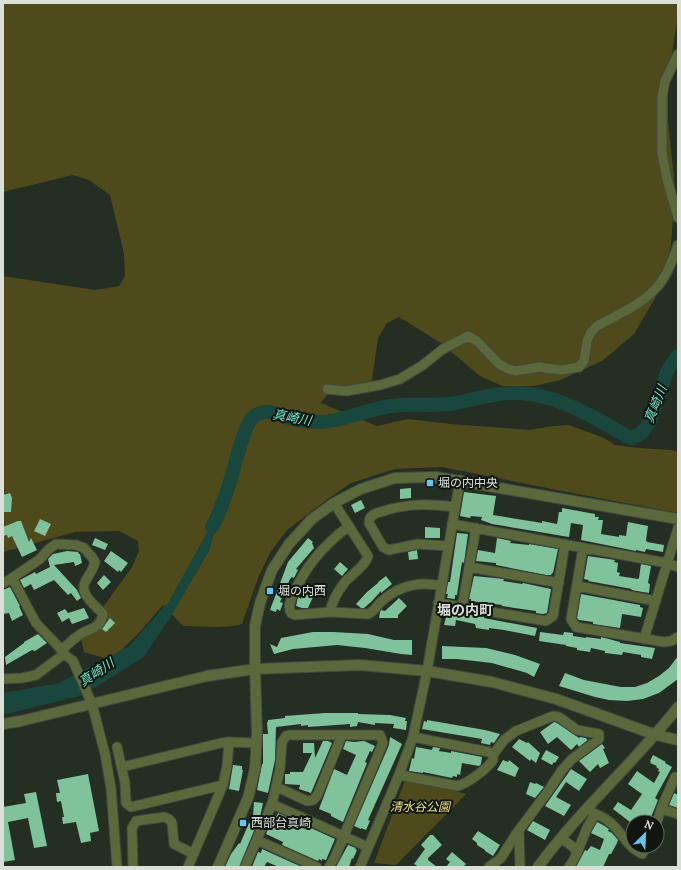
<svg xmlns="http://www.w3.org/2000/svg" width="681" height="870" viewBox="0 0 681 870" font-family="Lora,'Noto Sans JP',serif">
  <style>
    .green { fill: #4e4a1c }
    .water { fill: #1a473d }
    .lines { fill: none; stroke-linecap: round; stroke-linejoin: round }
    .river { stroke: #1a473d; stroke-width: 14 }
    .building { fill: #7fc29c }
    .minor-casing { stroke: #414a3f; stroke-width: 11 }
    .tertiary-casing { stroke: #414a3f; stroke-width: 12 }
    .minor { stroke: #5b683c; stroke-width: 9 }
    .tertiary { stroke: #5b683c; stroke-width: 10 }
    .poi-dot { fill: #67c4ef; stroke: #111510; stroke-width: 1.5 }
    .labels { text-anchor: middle; stroke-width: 4; stroke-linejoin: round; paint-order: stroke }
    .poi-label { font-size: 12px; fill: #dae0d8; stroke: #111510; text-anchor: start }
    .park-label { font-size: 12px; font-style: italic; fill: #e8e080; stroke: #111510 }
    .water-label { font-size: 13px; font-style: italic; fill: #6ee9cd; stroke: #111510 }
    .quarter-label { font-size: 14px; font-weight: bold; fill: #dae0d8; stroke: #111510 }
  </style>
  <rect width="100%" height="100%" fill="#242e22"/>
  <path class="green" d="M3 3H678V16L668 77V121L675 188 671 245 661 288 634 334 602 361 560 380 534 386H502L480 376 441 343 399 317 387 323 378 338 372 380 364 384 328 394 321 403 377 426 408 419 451 424 530 430 553 426 569 425 604 438 615 445 639 448 672 450 678 452V513L567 492 442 467 395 469 351 483 329 498 287 530 270 553 258 578 242 624C224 629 202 626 183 626L163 605 137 635 111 660 84 652 81 638 132 567 139 551 138 541 119 531 75 532 3 552V276L95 290 119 286 125 276 124 254 110 195 89 180 73 175 3 192Z
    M406 778 466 794 396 865 374 863Z"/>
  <path class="water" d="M222 506 209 551 170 618 144 657 83 695 10 713 3 714V693L59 683 129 646 169 601Z"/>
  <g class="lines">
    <path class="river" d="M212 527C220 513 225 497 230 482 234 469 244 425 253 417 267 406 279 416 293 419 301 421 312 422 320 422 345 421 367 409 391 406 413 403 435 407 457 403 481 398 505 390 529 394 553 397 576 408 597 419 609 425 619 433 631 438 636 436 641 434 644 430 660 411 659 374 678 356"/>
  </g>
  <path class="building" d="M411 488V498L400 499V489Z
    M464 492 496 496 493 515 542 523V521L557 524 559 512H562V508L595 514V517H599L598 520H603L601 534 619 537V535L626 536 628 522 648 526 646 540 647 542 664 545 663 552 646 549 645 552 636 550V551L581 540 583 525 571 523 569 537 492 524 481 520 482 517 471 516 470 518 460 516Z
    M10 493 12 498 11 512H3V495Z
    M361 500 365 508 355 513 351 505Z
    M40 519 51 524 45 536 34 531Z
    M18 521H21L29 542 31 538 37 550 22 557 12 536 8 538 7 535 3 536V527Z
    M425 527 440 528V538H425Z
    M457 533 468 534 464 563 462 562 457 595H455V599L447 598 448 594H446L448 582H450Z
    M95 538 108 544 105 550 92 545Z
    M308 538 313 542 312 543 314 548 296 569 298 570 294 578 292 577 290 579 280 602 283 603 280 611 277 609 276 612 270 610 288 562Z
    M497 538 511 541 510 543 529 545V544L558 549 553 573H552L551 575H546L496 565V563L476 561 478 550 495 553Z
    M417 550 418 559 409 560 408 552Z
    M67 551 78 552 79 554H80L82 563 75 566 74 562 54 565 77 590 81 598 77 601 71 593 68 595 54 580 34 590 31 584 24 588 20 580 35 572 36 574 50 567 48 559 53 554Z
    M111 551 128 563 121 572 119 570 118 572 104 561Z
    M588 556 615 560 614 562 618 563 617 572 620 573 619 576 638 579 639 578 641 564 651 566 648 583 650 584 649 593 631 590 632 589 588 581 589 580 584 579Z
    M340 562 348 569 342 576 334 569Z
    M104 575 111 582 103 590 97 583Z
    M386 576 392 584 381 593V591L372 601 364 608H361L356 604 367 592 378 583V582Z
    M474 576 504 579 503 581 522 584 523 583 551 589 547 613 543 614 536 613V611L502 606V605L471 601V599H469Z
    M10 587 20 606H19L23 615 12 621 9 613 3 614V590Z
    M303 593 313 597 308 608H302L296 606 298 597 301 599Z
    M581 594 640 605V607L643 608 641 617 622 614 620 628 593 624V622L579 620 577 618Z
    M399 598 407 606 398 615V618H379L380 612 381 610 385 611Z
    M84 608 89 618 72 624 69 618 62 622 57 613 65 609 68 613Z
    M449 612 484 617V618L537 628 535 636 504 630 489 628V630L476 628 475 624 456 620 455 626 444 625 446 617H448Z
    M110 618 115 623 106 632 102 629Z
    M313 632H334L368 634 394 640H412V655L401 654 365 648 337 645 293 649 274 654 270 644 277 647 281 638Z
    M540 632 563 635 564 632 573 633V636L586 638V637L601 639V637L620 642V643L655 648 652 659 641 657V655L623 652 622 655 605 653V651L591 648 590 652 577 650V648L566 646V645L539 641Z
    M38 634 47 643 35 651 32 650 6 665 5 657 24 643V642Z
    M442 646 486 648 515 655 540 664 534 677 527 673 492 663 457 659H442Z
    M678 656V679L659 693 643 699 627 701 609 700 595 697 559 686 565 673 584 680 610 685 621 687H635L647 683 659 676 669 668Z
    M325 713H358V714L390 715 406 718 405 721H407L406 730 393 728 394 724 375 723V725L358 722 357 726 350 727V724L308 727V725L301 726V724L276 727 275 760 268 793 257 790 262 764H263V734H268L267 722H268V720L285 718V716Z
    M427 720 485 730 500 734 494 743 491 742 490 745 481 743 482 739 422 729 424 721 427 722Z
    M554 722 557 723 579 738 580 737 586 738 587 740 590 738 579 747 577 744 571 750 557 737 548 744 540 732Z
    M390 737 402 744 368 820 370 821 366 830 361 828V829L354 826 389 745Z
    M519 739 527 743 528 742 540 753 536 763 531 759 530 761 512 747Z
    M323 741H328L332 743 311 793 299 789 300 785 285 784V774H290V772H303L312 753H303V743H314L315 758Z
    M346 741 354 742 364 741 375 746 372 752 370 751 365 762 367 763 343 822 331 816V814L319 809 334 769 347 775 356 755 343 749Z
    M602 744 605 748 603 749 609 763 600 768 598 764 590 772 579 761Z
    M416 747 432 750 433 747 440 748 439 751 451 753V751L482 757 481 764 479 766 462 763 460 775 457 774V777L453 776 452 778 423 772V773L409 771 412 758 414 759Z
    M546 750 559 757 555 763 554 762 552 765 541 759Z
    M653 755 666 762 665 763 672 767 655 798 658 800 649 822 642 819 640 822H630L613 809 618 802 631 810 642 794 628 784 637 771 654 783 660 772 658 771 659 769 656 767 657 766 650 763 651 762 650 761Z
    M503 760 508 762 509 760 519 768 515 777 497 770Z
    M233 765 242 766V770H243L239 791 229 789Z
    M571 769 587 779 579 791 566 782 556 797 571 805 564 816 545 806Z
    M88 774 99 831 90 833 91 841 81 843 76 822 63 824 62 817H64L61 801 57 802 56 793H60L57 780Z
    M530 782 535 784 536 783 544 787 535 798 526 794Z
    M36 792 47 846 34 848 28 818 8 822 15 860 3 862V807L26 803 24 794Z
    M674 793 678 795V808L669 805Z
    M254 802 263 803 260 817 253 816Z
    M278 813 335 839 326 860 322 859V861L319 859 318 861 282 845 283 842 266 834 274 815 277 816Z
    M533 821 550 830 545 840 527 830Z
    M597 822 603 825 609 829 608 831 612 833 618 840 617 843 611 854H609L603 867H576L585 850 587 851 591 846 600 850 604 839 591 833Z
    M249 823 256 826 239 867H225L231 854 239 843 240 844Z
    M478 831 500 845 493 856 485 851V850L477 845V843L472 839Z
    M430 835H433L442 845 428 858V860L437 867H419L414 864 425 849 421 845Z
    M348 845 356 848 355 849 357 850 353 859 352 858 349 867H336Z
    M262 849 302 867H279L267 862 264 867H252L258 852 261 853Z
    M452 852 466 864 463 867H446L450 862 446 859Z"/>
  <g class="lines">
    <defs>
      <path id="minor" d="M678 54 665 81 662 97V154L667 179 678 218
        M327 389 346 391 380 385 400 379 423 365 443 349 468 336 477 341 499 364 506 368 515 371 539 367 561 370 579 367 584 361 587 341 591 332 597 326C619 314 646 303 661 282 668 273 674 256 678 245
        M452 524 667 563 678 567
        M349 526C325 544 306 565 294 593 291 599 287 607 291 613L295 615 330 612 368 614C374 612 377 605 382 601 399 586 419 581 441 586
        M448 546 418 544 389 550 383 547 369 523C369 514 377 513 384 511 408 503 431 504 455 507
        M583 548 571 619 576 627 664 642 671 641 678 637
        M469 567 559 583
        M12 578 40 559 49 549 56 544 76 545 84 548 92 557 95 562C93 570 89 575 85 582 79 594 96 606 103 614 100 630 91 627 81 634 74 638 68 644 62 650
        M3 583 12 578 36 623 59 647 64 654 73 661 92 704 105 754 111 788 117 867
        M577 586 656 601
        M438 603 546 621 553 616 565 544
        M462 607 476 528
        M330 612C332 601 338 591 345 582 351 575 367 564 368 556L334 503
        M644 639 678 528
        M3 679 22 678 36 675 64 654
        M117 747 125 783 126 803 131 807 223 785
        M122 767 221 743 229 742 257 743
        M399 775 457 786C467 784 487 769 493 760V755L489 752 413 737
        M277 787 307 801 313 800 317 796 342 735
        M272 804 368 847
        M661 809 678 814
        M595 814C613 820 618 832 629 844 632 848 637 851 642 854L647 846
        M657 822 661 809 675 777
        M519 830 520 867
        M561 838C576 850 582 849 569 867
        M257 840 317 867
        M577 853 587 828 595 814 591 811
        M133 867 132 828 136 821 164 817 169 819 172 823 174 844 194 854
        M188 867 223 785 227 766 229 742
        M245 867 267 816 273 800 280 769 282 742 286 736 289 735H380L383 743 335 857 329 867
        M360 867 399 775 413 737 427 671 460 480
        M489 867 501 858 516 834 549 790 562 770 572 759 599 739V734L577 730 559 717 553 716 516 731 504 740 493 755"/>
      <path id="tertiary" d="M3 724 21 721 207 676 255 669 360 665 427 671 492 682 556 699 656 735 678 740
        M218 867 248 798 255 769 257 734 255 669V626L260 603 272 570 289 544 312 519 334 503 361 489 395 478 436 477 678 519
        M538 867C580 810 634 763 678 707"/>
    </defs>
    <use href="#minor" class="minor-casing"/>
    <use href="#tertiary" class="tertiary-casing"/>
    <use href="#minor" class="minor"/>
    <use href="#tertiary" class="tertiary"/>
  </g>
  <g class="poi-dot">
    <rect x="426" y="479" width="8" height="8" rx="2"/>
    <rect x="266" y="587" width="8" height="8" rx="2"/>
    <rect x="239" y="819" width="8" height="8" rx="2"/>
  </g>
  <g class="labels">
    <g class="poi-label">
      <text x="438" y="487">堀の内中央</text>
      <text x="278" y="595">堀の内西</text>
      <text x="251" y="827">西部台真崎</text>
    </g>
    <g class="park-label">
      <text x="420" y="811">清水谷公園</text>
    </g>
    <g class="water-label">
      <text transform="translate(655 404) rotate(-68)" y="5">真崎川</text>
      <text transform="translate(292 417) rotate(10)" y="5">真崎川</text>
      <text transform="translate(96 672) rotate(-34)" y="5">真崎川</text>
    </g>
    <g class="quarter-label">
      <text x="465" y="615">堀の内町</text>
    </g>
  </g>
  <rect width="681" height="870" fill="none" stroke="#dae0d8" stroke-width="8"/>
  <g transform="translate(645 834) rotate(24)"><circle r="19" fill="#111510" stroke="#616660"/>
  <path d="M0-3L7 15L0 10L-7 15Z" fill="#67c4ef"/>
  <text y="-6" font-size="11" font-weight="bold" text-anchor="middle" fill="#dae0d8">N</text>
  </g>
</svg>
